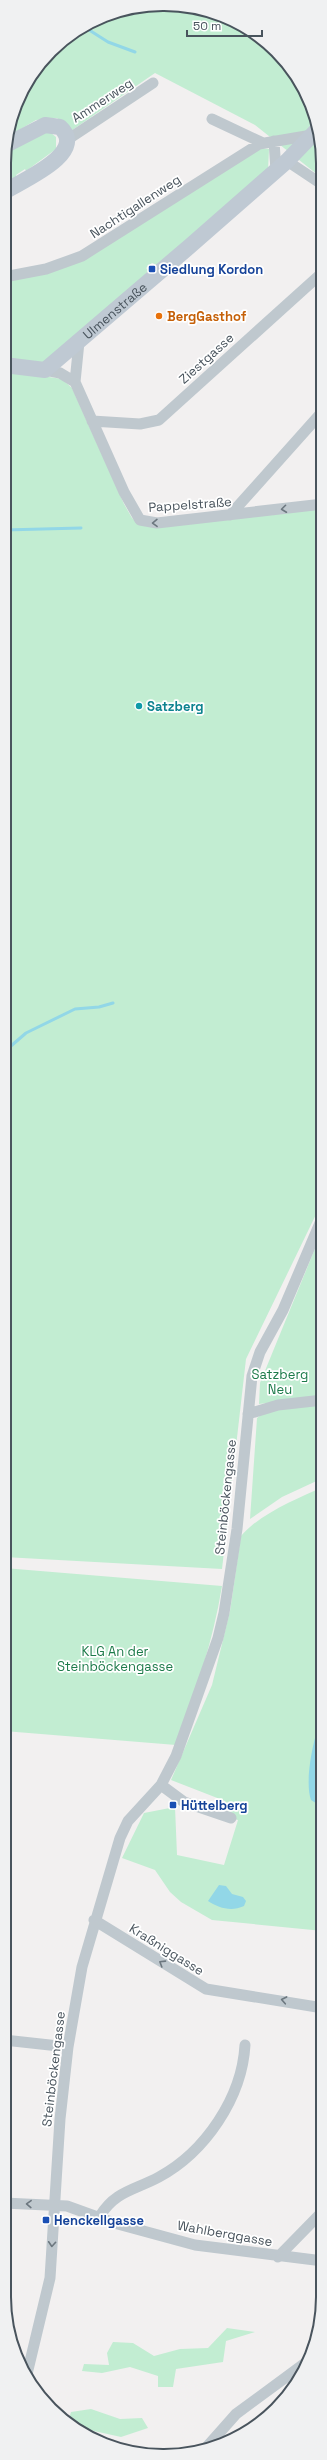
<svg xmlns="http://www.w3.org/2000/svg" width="327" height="2460" viewBox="0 0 327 2460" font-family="'Space Grotesk',sans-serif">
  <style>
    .green { fill: #c2edd2 }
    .water { fill: #92d7e7 }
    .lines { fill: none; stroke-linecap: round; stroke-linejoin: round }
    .stream { stroke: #92d7e7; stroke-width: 3 }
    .street { stroke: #bfc8ce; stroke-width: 11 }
    .secondary { stroke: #bfc9d3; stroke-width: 16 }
    .oneway { stroke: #6c777f }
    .transit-dot { fill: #1a4fb4; stroke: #fff; stroke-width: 1.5 }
    .food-dot { fill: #e8710a; stroke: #fff; stroke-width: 1.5 }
    .culture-dot { fill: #0f9aa8; stroke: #fff; stroke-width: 1.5 }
    .labels { text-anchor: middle; stroke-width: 3.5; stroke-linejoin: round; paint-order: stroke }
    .street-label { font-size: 13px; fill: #49545d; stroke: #fff }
    .transit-label { font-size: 13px; font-weight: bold; fill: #164399; stroke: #fff; text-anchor: start }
    .food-label { font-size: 13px; font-weight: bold; fill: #c56008; stroke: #fff; text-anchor: start }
    .culture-label { font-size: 13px; font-weight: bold; fill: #0d838f; stroke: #fff; text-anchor: start }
    .park-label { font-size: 13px; fill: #1d7b4a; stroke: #fff }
    .rim { fill: none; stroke: #49545d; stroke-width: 2 }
  </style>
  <rect width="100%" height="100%" fill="#f2f0f0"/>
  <path class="green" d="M174 4 234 20 276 51 311 102 323 153V179L255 125 155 73 71 131 57 118 36 120 9 136 21 93 59 43 112 12Z
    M45 133H51L56 137V149L26 171 25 169 16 175 17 178 12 181 4 168V154Z
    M261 148 269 149 268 171 157 265 152 263 146 268 148 270 146 276 36 375 62 379 72 388 124 504 132 518 140 525 323 509V1200L246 1359 222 1569 4 1557V280L42 273Z
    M323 1229V1396L259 1404 260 1383Z
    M323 1405V1478L282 1497 250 1519 257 1418C270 1406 306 1407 323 1405Z
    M323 1487V1715L316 1742 319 1805H323V1931L212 1920 181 1902 170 1892 155 1870 122 1858 144 1813 175 1807 177 1855 224 1865 238 1820 231 1818 225 1801 171 1780 212 1685 230 1611 241 1536C258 1515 298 1498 323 1487Z
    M4 1568 222 1586C213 1641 196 1692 176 1745L4 1731Z
    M227 2328 255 2332 226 2341 223 2362 176 2369 173 2387H158V2376L130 2367 102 2373 82 2371 84 2364 109 2365 107 2353 113 2342 133 2343 154 2356 180 2349 208 2348Z
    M91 2409 120 2419 142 2418 148 2428 121 2437 76 2427 68 2422 71 2412Z"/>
  <path class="water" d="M323 1715V1805H319L311 1800C304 1781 314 1733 323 1715Z
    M219 1885 226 1886 232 1894 243 1897 246 1901 244 1906C231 1912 219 1908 208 1901Z"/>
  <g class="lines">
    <path class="stream" d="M86 28 108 42 135 52
      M4 530 81 528
      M4 1052 26 1033 75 1009 99 1007 113 1003"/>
    <path class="street" d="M212 119 263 143
      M67 140 153 83
      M274 141 276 171
      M287 161 323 185
      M4 277 46 269 82 256 259 144 312 135
      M45 370 60 373 75 382 124 492 140 520 157 523 323 504
      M75 382 79 342
      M92 421 140 424 159 420 323 272
      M230 515 323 411
      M248 1414 278 1405 323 1400
      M161 1785 184 1802 231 1818
      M94 1920 206 1989 323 2008
      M4 2040 68 2047
      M4 2203 67 2206 114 2223 195 2245 323 2261
      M100 2216C115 2191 135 2190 159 2177 205 2152 242 2098 245 2045
      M278 2257 323 2211
      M27 2374 50 2278 60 2119 68 2047 82 1967 120 1838 128 1821 161 1785 176 1756 218 1638 224 1613 237 1529 252 1376 260 1352 283 1310 323 1216
      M205 2449 236 2414 308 2361"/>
    <g class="secondary">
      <path d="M4 192C21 181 89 153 60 127L45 125 6 145"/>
      <path id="s1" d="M4 365 45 370 190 246 287 161 317 130"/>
    </g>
  </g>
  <defs><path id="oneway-chevron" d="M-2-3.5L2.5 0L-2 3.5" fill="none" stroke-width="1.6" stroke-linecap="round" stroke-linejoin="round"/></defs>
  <g class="oneway">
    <use href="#oneway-chevron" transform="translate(284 509) rotate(173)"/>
    <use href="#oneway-chevron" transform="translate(155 523) rotate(179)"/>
    <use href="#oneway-chevron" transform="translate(162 1963) rotate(-148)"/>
    <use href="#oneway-chevron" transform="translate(284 2000) rotate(-169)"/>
    <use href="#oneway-chevron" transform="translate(29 2204) rotate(-178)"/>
    <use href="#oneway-chevron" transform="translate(52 2244) rotate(94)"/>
  </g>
  <g class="transit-dot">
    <rect x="148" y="265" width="8" height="8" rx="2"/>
    <rect x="169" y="1801" width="8" height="8" rx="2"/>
    <rect x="42" y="2216" width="8" height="8" rx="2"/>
  </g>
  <circle class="food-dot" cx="159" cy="316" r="4"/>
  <circle class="culture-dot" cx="139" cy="706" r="4"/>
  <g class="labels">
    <g class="street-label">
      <text transform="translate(102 100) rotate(-33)" y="5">Ammerweg</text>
      <text transform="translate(135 206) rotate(-33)" y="5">Nachtigallenweg</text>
      <text dy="5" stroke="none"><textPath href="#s1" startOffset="133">Ulmenstraße</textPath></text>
      <text transform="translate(206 358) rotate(-42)" y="5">Ziestgasse</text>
      <text transform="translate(190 504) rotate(-4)" y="5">Pappelstraße</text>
      <text transform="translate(225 1497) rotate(-84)" y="5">Steinböckengasse</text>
      <text transform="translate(167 1949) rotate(32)" y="5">Kraßniggasse</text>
      <text transform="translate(53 2069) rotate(-83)" y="5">Steinböckengasse</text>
      <text transform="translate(225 2233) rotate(10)" y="5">Wahlberggasse</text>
    </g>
    <g class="transit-label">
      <text x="160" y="274">Siedlung Kordon</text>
      <text x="181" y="1810">Hüttelberg</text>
      <text x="54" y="2225">Henckellgasse</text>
    </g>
    <g class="food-label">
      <text x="167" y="321">BergGasthof</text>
    </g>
    <g class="culture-label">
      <text x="147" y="711">Satzberg</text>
    </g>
    <g class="park-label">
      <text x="280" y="1379">Satzberg<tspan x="280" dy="15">Neu</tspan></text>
      <text x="115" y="1656">KLG An der<tspan x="115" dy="15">Steinböckengasse</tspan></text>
    </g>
  </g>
  <path d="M0 0H327V2460H0ZM163 11H164A152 152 0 0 1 316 163V2297A152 152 0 0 1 164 2449H163A152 152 0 0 1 11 2297V163A152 152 0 0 1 163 11Z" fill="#f0f1f2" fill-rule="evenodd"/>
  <path class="rim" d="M163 11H164A152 152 0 0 1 316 163V2297A152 152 0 0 1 164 2449H163A152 152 0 0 1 11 2297V163A152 152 0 0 1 163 11Z"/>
  <path d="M187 30v6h75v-6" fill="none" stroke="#49545d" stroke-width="2"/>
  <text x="193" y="30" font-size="12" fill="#49545d" stroke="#ffffff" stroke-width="3" paint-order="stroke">50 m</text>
</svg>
